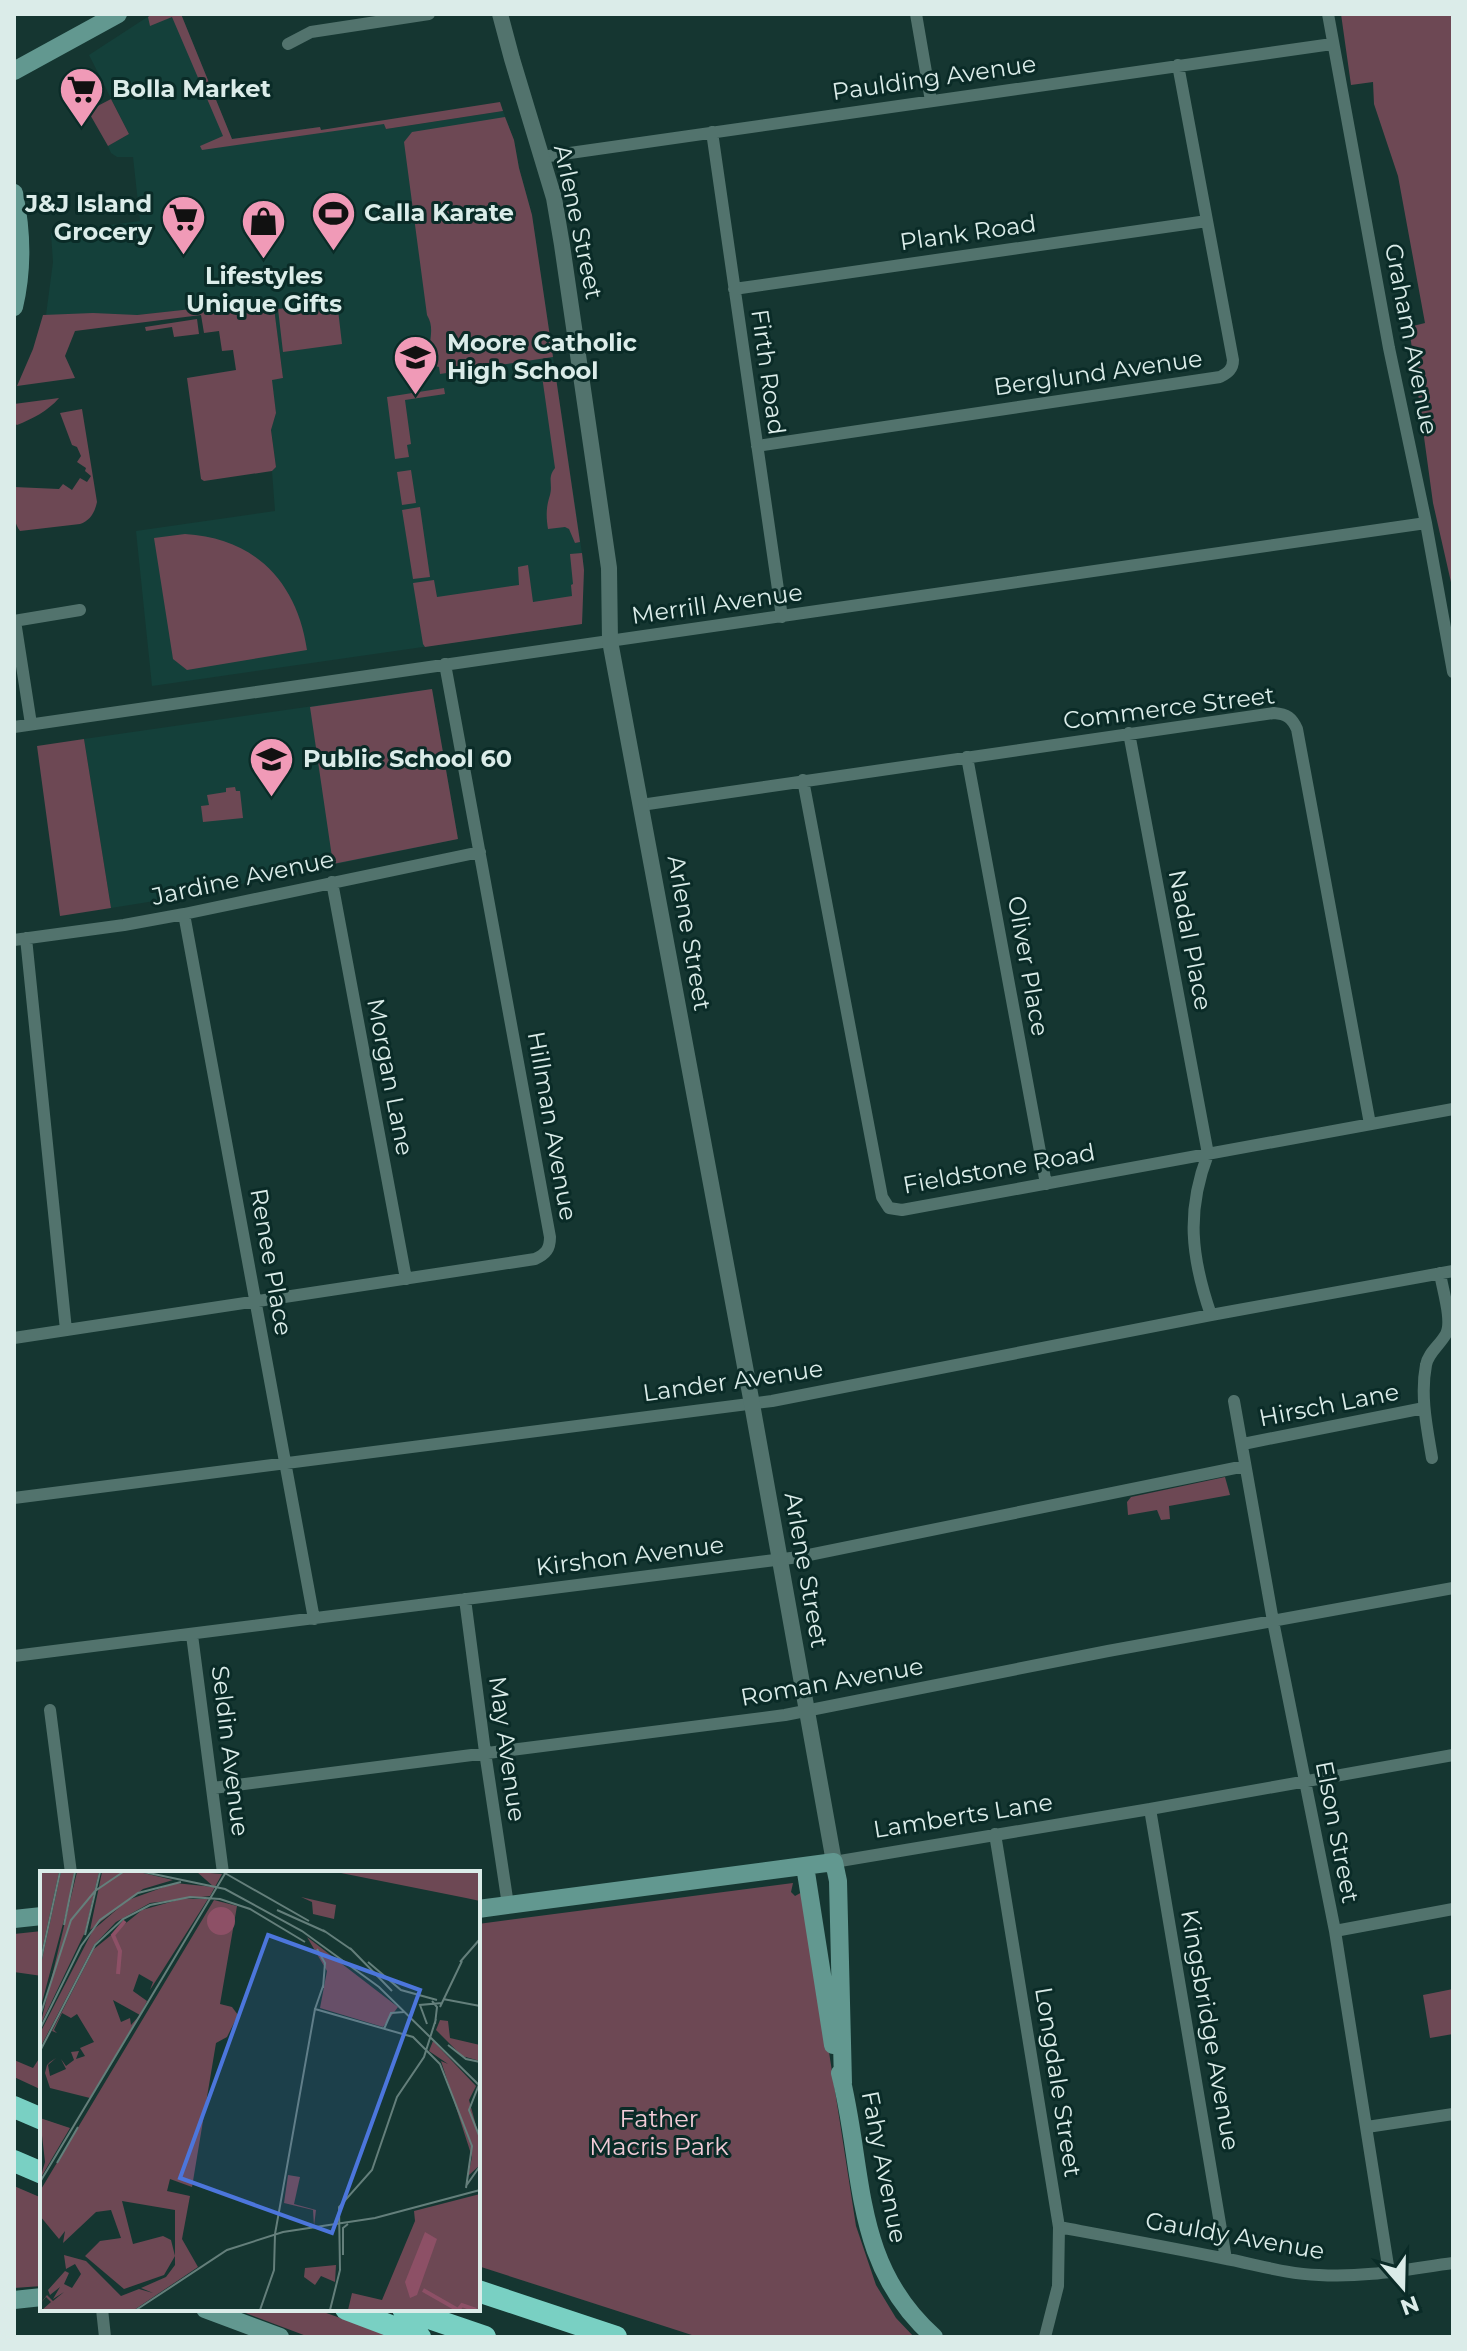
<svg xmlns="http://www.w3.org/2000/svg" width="1467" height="2351" viewBox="0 0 1467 2351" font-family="Montserrat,sans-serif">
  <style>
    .built { fill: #14403a }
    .green { fill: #6d4854 }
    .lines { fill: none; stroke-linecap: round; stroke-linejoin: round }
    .minor { stroke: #52736d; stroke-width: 12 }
    .tertiary { stroke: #52736d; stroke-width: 16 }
    .secondary { stroke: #629890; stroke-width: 18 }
    .motorway { stroke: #79d0c3; stroke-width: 22 }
    .labels { text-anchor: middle; stroke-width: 6; stroke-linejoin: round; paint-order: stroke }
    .street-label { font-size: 24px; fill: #dbece9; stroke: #0a2b27 }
    .poi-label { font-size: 24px; font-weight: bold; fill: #dbece9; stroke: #0a2b27; text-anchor: start }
    .park-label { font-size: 24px; fill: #f3ccd8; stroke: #0a2b27 }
    .inset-river { fill: none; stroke: #8d5066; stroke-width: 4 }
    .inset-road { fill: none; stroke: #647f7b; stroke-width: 2 }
    .view { fill: #4c76dc; fill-opacity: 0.15; stroke: #4c76dc; stroke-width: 4 }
    .inset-edge { fill: none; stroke: #dbece9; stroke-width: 4 }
  </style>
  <rect width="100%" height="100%" fill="#153631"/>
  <path class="built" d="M152 14H181L232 139 320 127 321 130 385 121 386 129 503 111 514 140 519 168 532 215 582 553 584 570 582 624 152 686 136 531 275 511 272 471 276 467 271 429 276 413 271 379 283 378 273 301 137 315H46L53 262 51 233 140 221 133 157H117L111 153 108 146 129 134 89 55Z
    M432 689 458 839 167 899 111 908 84 739Z"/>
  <path class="green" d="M152 14H181L232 139 320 127 321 130 500 102 503 111 386 129 384 124 202 150 200 146 223 136 172 17 150 26 148 17Z
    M1341 14H1453V591L1433 503 1409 327 1425 323 1398 176 1374 104 1373 82 1351 85Z
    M111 99 129 134 108 146 88 111Z
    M505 117 514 140 519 168 532 215 553 357 440 374 439 367 435 366C433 359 430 352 430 344 431 333 433 325 427 315L404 142 412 132Z
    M273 300 283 378 272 380 276 413 271 430 276 467 272 471 204 481 201 479 187 378 236 370 233 350 222 351 219 331 204 333 201 315 75 331 65 356 75 378 17 386 33 349 43 315 93 313 137 315Z
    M337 301 342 344 283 352 278 309Z
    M197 319 199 334 174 337 172 327 146 331 145 327Z
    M555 371 580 542 575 543 569 529 565 527 548 529C546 516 546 507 550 495 553 484 547 478 555 468L542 376 545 372Z
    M444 388 445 394 405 400 411 444 407 445 409 457 395 459 387 397Z
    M59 398C48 411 32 419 17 425L14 423V404Z
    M82 409 97 502C95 512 90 521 80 524L20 531C11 519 14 502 14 487L59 489 63 484 72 490 80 478 87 482 91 476 85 471 86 468 77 462 81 456 77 447 72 445 60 413Z
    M411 470 416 503 402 505 397 472Z
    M420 507 430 577 413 579 402 510Z
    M185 534C255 538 297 582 307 650L187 670 173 659 154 538Z
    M582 553 584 570 582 624 425 647 423 644 413 583 434 580 437 597 519 585 518 567 528 565 533 602 572 596 571 585 573 584 570 554Z
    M432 689 458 839 333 864 310 707Z
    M84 739 111 908 60 916 37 746Z
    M235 787 236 791H240L243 818 203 822 201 806 209 805 207 795 226 792V788Z
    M1225 1477 1230 1495 1169 1506 1170 1519 1161 1520 1157 1510 1128 1515 1127 1502 1131 1497Z
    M793 1883 791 1892 795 1896 804 1891 856 2226 876 2285 896 2318 914 2337H698L478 2266V1924Z
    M42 1931V1976L14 1972V1934Z
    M1453 1989V2034L1430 2038 1423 1995Z
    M42 2054V2090L14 2077V2060L33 2068Z
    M14 2186 42 2198V2286L14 2288Z
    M235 2309H315L394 2337H309Z"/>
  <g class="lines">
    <path class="minor" d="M916 14 931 101
      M1328 14 1389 348 1426 523 1453 672
      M288 44 311 32 429 14
      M712 132 782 617
      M542 157 1332 44
      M734 289 1207 221
      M757 446 1220 377C1228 373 1233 369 1233 360L1178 65
      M14 621 80 610
      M15 621 31 724
      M14 727 1426 523
      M1129 733 1208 1154C1186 1211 1191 1257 1211 1315
      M967 757 1046 1184
      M803 780 882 1197 889 1208 902 1210 1453 1109
      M641 805 1274 713C1287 714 1292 718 1297 729L1370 1124
      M332 882 406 1279
      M184 914 314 1619
      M26 938 66 1330
      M14 940 124 925 184 914 480 852
      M14 1338 535 1259C546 1254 550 1249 550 1237L445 664
      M1234 1401 1273 1621 1335 1931 1389 2272
      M1243 1444 1424 1408
      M1432 1458C1427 1428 1420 1396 1426 1365 1428 1353 1440 1345 1446 1334 1453 1321 1442 1288 1440 1273
      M14 1498 772 1401 1211 1315 1453 1271
      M465 1599 485 1752 508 1905
      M192 1635 223 1873
      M14 1656 799 1557 1245 1466
      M50 1710 71 1873
      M213 1788 785 1715 1108 1651 1453 1588
      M1150 1809 1226 2259
      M995 1834 1059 2227 1058 2286 1045 2337
      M834 1862 1150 1809 1453 1755
      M1335 1931 1453 1909
      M1367 2127 1453 2114
      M1059 2227C1113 2237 1168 2247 1222 2258 1255 2264 1285 2274 1319 2275 1364 2278 1408 2269 1453 2263
      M102 2309 105 2337"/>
    <path class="tertiary" d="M500 14 512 59 554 198 562 245 609 568 610 641 752 1404 834 1862"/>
    <path class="secondary" d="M14 71 118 14
      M14 193C22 231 23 269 14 307
      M805 1866 833 2045
      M478 1909 834 1862 838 1881 843 2083
      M14 1919 42 1916
      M840 2073C865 2171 851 2263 934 2337
      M14 2300 42 2297
      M205 2309 280 2337"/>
    <path class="motorway" d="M14 2107 42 2119
      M14 2161 42 2173
      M478 2291 616 2337
      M346 2309 420 2337
      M403 2309 485 2337"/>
  </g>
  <defs>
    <symbol id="supermarket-pin" viewBox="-11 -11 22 30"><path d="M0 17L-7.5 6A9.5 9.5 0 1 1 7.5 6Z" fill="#f09ab7" stroke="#0a2b27"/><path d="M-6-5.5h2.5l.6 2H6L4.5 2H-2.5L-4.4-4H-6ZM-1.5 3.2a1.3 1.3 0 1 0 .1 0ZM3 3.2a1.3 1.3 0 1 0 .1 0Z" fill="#111"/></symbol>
    <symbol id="stadium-pin" viewBox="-11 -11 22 30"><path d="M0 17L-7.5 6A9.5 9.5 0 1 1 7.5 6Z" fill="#f09ab7" stroke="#0a2b27"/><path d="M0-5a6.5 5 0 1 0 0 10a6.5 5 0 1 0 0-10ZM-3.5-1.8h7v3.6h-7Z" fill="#111"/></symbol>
    <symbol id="shop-pin" viewBox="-11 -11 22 30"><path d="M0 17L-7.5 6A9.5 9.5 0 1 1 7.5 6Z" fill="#f09ab7" stroke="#0a2b27"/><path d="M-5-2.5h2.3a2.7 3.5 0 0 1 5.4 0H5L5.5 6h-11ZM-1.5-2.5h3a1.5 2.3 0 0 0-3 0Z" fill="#111"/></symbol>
    <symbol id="school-pin" viewBox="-11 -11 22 30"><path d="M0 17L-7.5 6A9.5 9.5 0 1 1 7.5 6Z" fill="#f09ab7" stroke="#0a2b27"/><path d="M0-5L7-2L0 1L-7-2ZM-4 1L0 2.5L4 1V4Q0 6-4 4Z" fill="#111"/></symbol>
  </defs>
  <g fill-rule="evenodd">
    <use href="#supermarket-pin" x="56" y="64" width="51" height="69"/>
    <use href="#stadium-pin" x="308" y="188" width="51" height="69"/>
    <use href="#supermarket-pin" x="158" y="192" width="51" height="69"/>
    <use href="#shop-pin" x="238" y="196" width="51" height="69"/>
    <use href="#school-pin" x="390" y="332" width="51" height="69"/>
    <use href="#school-pin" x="246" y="734" width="51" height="69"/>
  </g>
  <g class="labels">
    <g class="street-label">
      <text transform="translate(934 78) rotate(-8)" y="8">Paulding Avenue</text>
      <text transform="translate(578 222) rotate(78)" y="8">Arlene Street</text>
      <text transform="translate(968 233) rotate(-8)" y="8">Plank Road</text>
      <text transform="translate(1411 339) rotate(79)" y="8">Graham Avenue</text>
      <text transform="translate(768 372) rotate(82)" y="8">Firth Road</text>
      <text transform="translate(1098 373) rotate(-8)" y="8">Berglund Avenue</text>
      <text transform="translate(717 604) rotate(-8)" y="8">Merrill Avenue</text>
      <text transform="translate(1169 708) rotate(-7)" y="8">Commerce Street</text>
      <text transform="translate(243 878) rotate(-12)" y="8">Jardine Avenue</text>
      <text transform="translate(689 933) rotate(80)" y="8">Arlene Street</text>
      <text transform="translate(1190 940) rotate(79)" y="8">Nadal Place</text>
      <text transform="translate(1028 966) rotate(80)" y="8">Oliver Place</text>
      <text transform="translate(390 1077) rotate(79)" y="8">Morgan Lane</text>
      <text transform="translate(552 1126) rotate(80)" y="8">Hillman Avenue</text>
      <text transform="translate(999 1169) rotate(-10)" y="8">Fieldstone Road</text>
      <text transform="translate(271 1262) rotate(80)" y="8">Renee Place</text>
      <text transform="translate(733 1381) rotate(-8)" y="8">Lander Avenue</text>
      <text transform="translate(1329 1405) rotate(-11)" y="8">Hirsch Lane</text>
      <text transform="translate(630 1556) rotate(-7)" y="8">Kirshon Avenue</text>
      <text transform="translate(806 1570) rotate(80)" y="8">Arlene Street</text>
      <text transform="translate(832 1682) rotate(-10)" y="8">Roman Avenue</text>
      <text transform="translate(507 1749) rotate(82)" y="8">May Avenue</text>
      <text transform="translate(230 1751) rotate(83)" y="8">Seldin Avenue</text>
      <text transform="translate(963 1816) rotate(-9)" y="8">Lamberts Lane</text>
      <text transform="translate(1337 1832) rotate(79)" y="8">Elson Street</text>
      <text transform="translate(1210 2030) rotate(80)" y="8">Kingsbridge Avenue</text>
      <text transform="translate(1058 2082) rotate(81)" y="8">Longdale Street</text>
      <text transform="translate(884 2167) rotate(79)" y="8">Fahy Avenue</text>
      <text transform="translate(1235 2236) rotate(10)" y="8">Gauldy Avenue</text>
    </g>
    <g class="poi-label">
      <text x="112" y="97">Bolla Market</text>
      <text x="152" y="212" text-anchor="end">J&amp;J Island<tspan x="152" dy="28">Grocery</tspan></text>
      <text x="364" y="221">Calla Karate</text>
      <text x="264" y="284" text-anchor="middle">Lifestyles<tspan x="264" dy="28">Unique Gifts</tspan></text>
      <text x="447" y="351">Moore Catholic<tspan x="447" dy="28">High School</tspan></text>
      <text x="303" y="767">Public School 60</text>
    </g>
    <g class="park-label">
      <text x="659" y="2127">Father<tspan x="659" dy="28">Macris Park</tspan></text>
    </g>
  </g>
  <g transform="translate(40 1871)">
    <rect width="440" height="440" fill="#153631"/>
    <path d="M0 1H19L0 88ZM21 1H34L33 15 0 139V98ZM37 1H59L45 61 0 155ZM62 1H99L133 9 103 18 50 59ZM157 1 182 3 170 25 110 32 76 51 54 74 0 177V162L53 59 88 29 135 12 174 16ZM296 1H440V30L426 27ZM261 26 296 34 294 48 273 43 272 31ZM141 28H168L110 119 113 111 99 103 93 120 107 130 100 144 73 129 81 151 90 147 91 154 99 145 50 227 10 217 5 202 7 194 10 191 16 187 8 194 10 205 26 198 21 188 26 195 34 189 31 181 39 180 36 188 45 185 40 177 54 171 37 143 31 147 22 142 14 159 17 162 12 160 54 78 102 39ZM174 29 197 35 180 133 192 136 198 144 187 166 176 172 152 316 130 308 127 320 150 325 142 368 158 396 94 439H2L11 431 6 426 0 433 7 424 13 430 24 421 13 428 20 416 10 424 8 419 25 400 29 402 24 413 32 417 41 403 35 393 26 398 24 384 46 390 81 425 99 418 113 422 101 417 126 406 135 394V339L82 330 93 373 123 365 131 369 135 385 124 404 84 418 45 385 60 370 81 367 71 339 56 341 23 372 25 360 19 368 0 345V320ZM267 66 358 136 343 156 280 137 287 100ZM400 149 408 150 410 167 440 174V190L422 185 396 159ZM393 170 436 215 429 229 440 269V294L428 305 432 286 401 190 408 193 389 180ZM0 247 30 257 0 308 5 291ZM248 304 260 306 254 333 276 339 274 355 273 339 244 332ZM440 323V439H308L312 422 342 429 375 350 374 340ZM296 394 295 411 281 405 275 414 264 406 265 397Z" fill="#6d4854"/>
    <path d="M167 50a14 14 0 1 1 28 0a14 14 0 1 1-28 0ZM385 361 397 368 377 424 370 427 365 411Z" fill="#8d5066"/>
    <path class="inset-river" d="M78 103 80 80 73 64 85 50M383 419 418 439 422 434 436 439"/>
    <path class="inset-road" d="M104 1 185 18 262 60 339 116 440 215M183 1 269 50M237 39 286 61M24 54 35 1M283 59 312 79M45 64 60 1M310 77 352 120M277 78 285 92 283 117M328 91 361 119 397 129M420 91 440 68M0 93 20 1M283 115 275 138 373 166 400 193 432 275 426 317M403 128 440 135M392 130 397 136 395 153M400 136 422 90M0 145 31 49 55 20 83 1M387 153 380 134 402 132M0 158 41 75 60 49 98 22 141 11M344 158 351 142 364 141M408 174 426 188 440 191M0 180 55 74 83 48 110 34 150 26 180 28 210 38 265 71M440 211 429 239 440 267M17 292 38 256M0 311 186 1M426 315 440 295M303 384V357L308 353M96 439 187 379 243 361 335 347 440 319M220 439 234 399 235 363 275 138M290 439 300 399 299 336 332 299 357 226 384 186 396 148"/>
    <path class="view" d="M228 64 380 119 292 362 140 307Z"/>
    <rect width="440" height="440" class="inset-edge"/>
  </g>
  <rect width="1467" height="2351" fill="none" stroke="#dbece9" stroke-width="32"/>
  <g transform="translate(1403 2287) rotate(160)" stroke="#0a2b27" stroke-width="6" paint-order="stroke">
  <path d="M0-6L14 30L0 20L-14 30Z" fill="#dbece9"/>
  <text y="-12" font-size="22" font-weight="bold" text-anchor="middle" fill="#dbece9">N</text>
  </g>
</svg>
